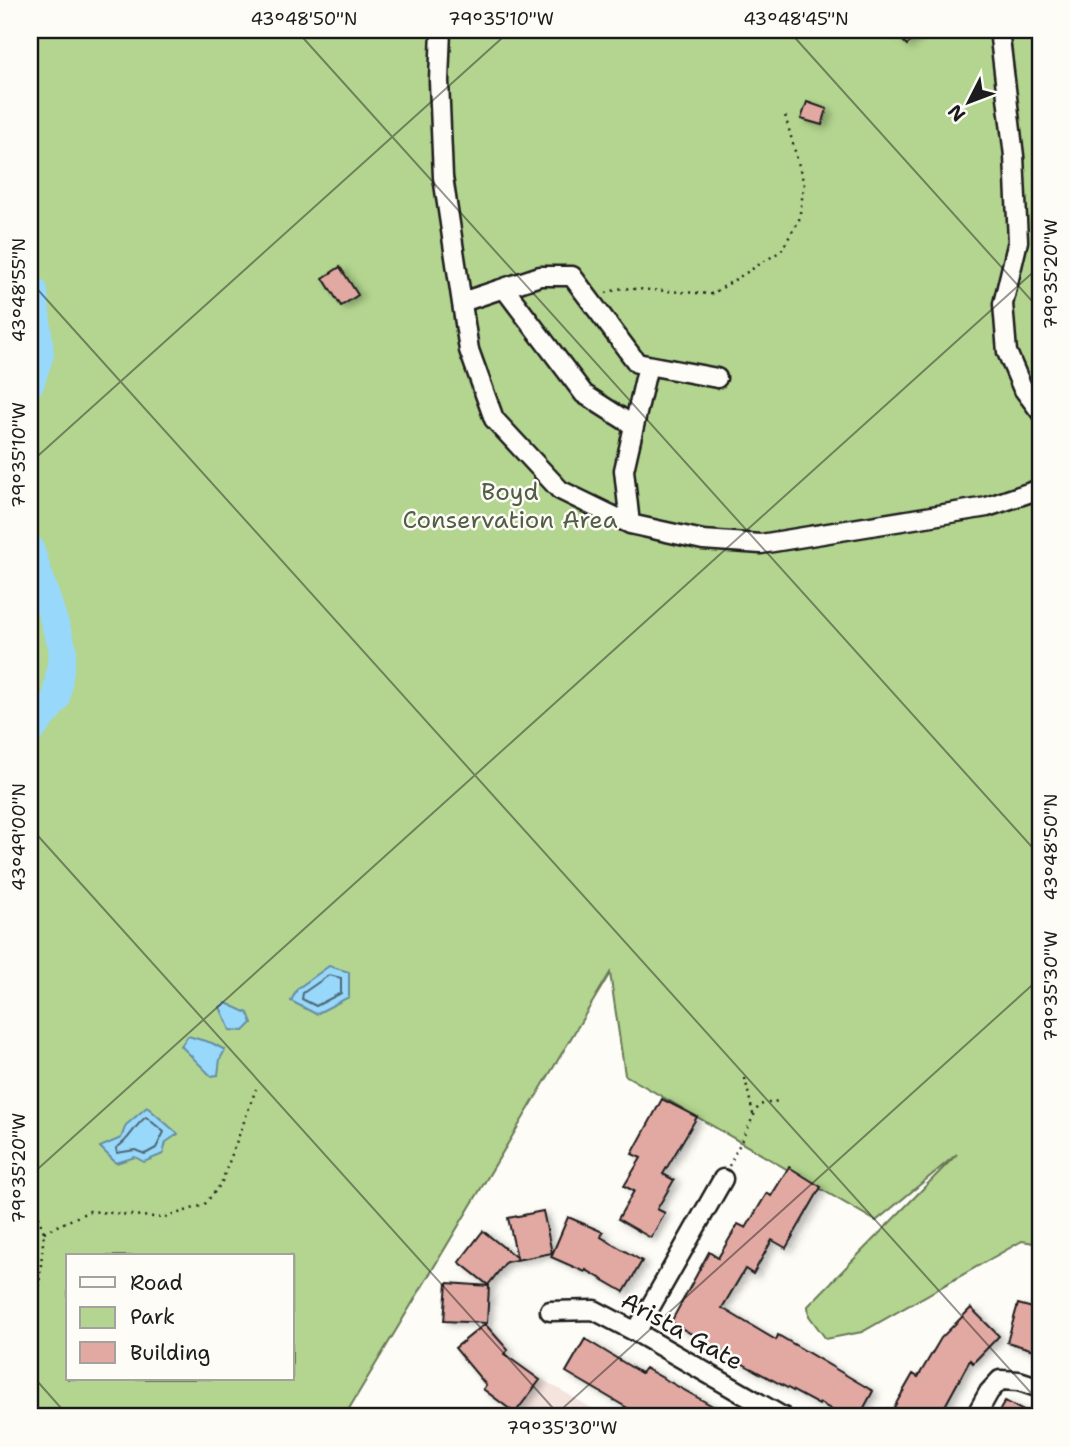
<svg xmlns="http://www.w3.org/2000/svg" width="1070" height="1447" viewBox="0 0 1070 1447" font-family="'Shantell Sans',sans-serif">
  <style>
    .built { fill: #f5e3de }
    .green { fill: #b3d58f; stroke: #687856; stroke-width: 2; fill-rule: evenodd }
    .water { fill: #98d8fa; stroke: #668da1; stroke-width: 2 }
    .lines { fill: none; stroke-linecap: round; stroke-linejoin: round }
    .shore { stroke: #4e6775; stroke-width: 2 }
    .river { stroke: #98d8fa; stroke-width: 28 }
    .building { fill: #e2a8a2; stroke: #1c1c1c; stroke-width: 2; filter: url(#shadow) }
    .minor-casing { stroke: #1c1c1c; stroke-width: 23 }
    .path { stroke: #1c1c1c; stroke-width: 2.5; stroke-dasharray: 2 5; stroke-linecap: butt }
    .minor { stroke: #fdfcf7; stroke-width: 18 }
    .ticks { fill: none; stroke: #1c1c1c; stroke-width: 2; stroke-opacity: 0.45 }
    .labels { text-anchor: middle; stroke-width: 5; stroke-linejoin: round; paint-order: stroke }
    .park-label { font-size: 24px; fill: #515d44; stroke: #fdfcf7 }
    .street-label { font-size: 24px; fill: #1c1c1c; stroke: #fdfcf7 }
    .neatline { fill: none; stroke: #1c1c1c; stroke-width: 2.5 }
    .ticks-label { font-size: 18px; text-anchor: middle; fill: #1c1c1c }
  </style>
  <defs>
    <filter id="shadow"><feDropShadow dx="5" dy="3" stdDeviation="3.5" flood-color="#0004"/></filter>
  </defs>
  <rect width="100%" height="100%" fill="#fdfcf7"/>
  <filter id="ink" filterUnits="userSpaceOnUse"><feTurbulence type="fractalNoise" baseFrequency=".0143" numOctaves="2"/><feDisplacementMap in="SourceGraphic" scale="14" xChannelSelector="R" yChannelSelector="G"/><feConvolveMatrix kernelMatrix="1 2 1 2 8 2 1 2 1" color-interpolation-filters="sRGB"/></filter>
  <g filter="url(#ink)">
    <path class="built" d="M540 1378 607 1417H516Z"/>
    <path class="green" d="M30 30H1040V1244L1022 1241 862 1332 826 1339 809 1316 808 1306 957 1154 876 1221 625 1075 610 973 344 1417H30ZM68 1256H292V1379H68Z"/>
    <path class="water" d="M329 966 349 972V997L316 1014 291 1001 297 989Z
      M226 1003 248 1013 252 1023 244 1031 230 1030 220 1007Z
      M188 1036 212 1043 225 1050 220 1059 218 1075 211 1076 181 1046Z
      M147 1107 178 1134 166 1142 163 1154 144 1162 135 1157 116 1163 100 1147 121 1138 126 1125Z"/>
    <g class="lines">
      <path class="shore" d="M329 975 341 978V993L316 1006 302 999 303 993Z
        M146 1117 164 1132 156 1148 145 1154 135 1150 117 1153 116 1148C130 1140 132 1128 146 1117Z"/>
      <path class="river" d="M30 289 34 291 40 354 30 384
        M30 548 63 649 56 699 30 732"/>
    </g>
    <path class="building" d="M892 30H922L907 45Z
      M807 102 827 109 822 125 801 119Z
      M340 267 358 295 341 306 323 278Z
      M662 1099 697 1117 663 1174 674 1180 657 1209 665 1213 651 1238 618 1219 634 1191 624 1186 641 1158 632 1154Z
      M789 1167 821 1187 786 1248 772 1240 753 1274 745 1269 722 1308 776 1340 778 1335 873 1391 859 1417H844L820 1403 819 1405 750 1368 671 1322 709 1252 718 1258 738 1224 746 1228 767 1193 771 1196Z
      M543 1211 552 1253 506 1262 488 1285 459 1262 483 1231 517 1258 508 1218Z
      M568 1217 603 1232 601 1237 642 1261 624 1292 586 1270 585 1272 551 1257Z
      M447 1283 489 1286 487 1323 444 1321Z
      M1018 1304 1040 1310V1352L1007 1342Z
      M971 1308 999 1336 973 1363 970 1360 939 1417H891L896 1408 894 1407 913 1374 918 1377 941 1338Z
      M485 1324 508 1350 504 1354 540 1380 515 1413 483 1389 486 1385 455 1348Z
      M585 1339 641 1373 645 1368 732 1417H643L566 1372Z
      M1005 1401 1035 1417H996Z"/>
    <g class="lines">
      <defs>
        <path id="minor" d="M441 30 439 81 443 177 469 350 494 419 560 490 630 524 703 540 761 544 987 507 1040 489
          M999 30 1014 156 1018 241 1003 304 1007 352 1022 387 1040 411
          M504 288 584 394 634 426
          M462 302 540 276H572L637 363 717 378
          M630 524 624 470 648 365
          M550 1311 594 1310 636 1332 783 1417
          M636 1332 723 1179
          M975 1417 989 1392 1000 1380 1019 1381 1040 1388"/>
      </defs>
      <use href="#minor" class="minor-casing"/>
      <path class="path" d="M606 293 622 288 712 294 781 251 799 220 804 184 785 115
        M745 1078 753 1114
        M729 1166 759 1105 778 1101
        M30 1197 44 1232 39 1286 30 1330
        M44 1232 90 1211 163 1218 204 1205 221 1184 256 1089"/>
      <use href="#minor" class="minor"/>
    </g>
  </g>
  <path class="ticks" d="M296 30 1040 856M788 30 1040 310M30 281 1040 1403M30 463 511 30M30 827 561 1417M30 1176 1040 266M30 1373 69 1417M553 1417 1040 978"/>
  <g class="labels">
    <g class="park-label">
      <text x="510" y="500">Boyd<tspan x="510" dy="28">Conservation Area</tspan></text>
    </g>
    <g class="street-label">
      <text transform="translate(682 1331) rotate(29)" y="8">Arista Gate</text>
    </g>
  </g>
  <rect width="1070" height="1447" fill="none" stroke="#fdfcf7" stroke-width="77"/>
  <rect x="66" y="1254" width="228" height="126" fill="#fdfcf7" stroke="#a3a29f" stroke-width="2"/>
  <rect x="80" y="1277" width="35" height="10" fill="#fdfcf7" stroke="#a3a29f" stroke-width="2"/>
  <text x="130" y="1290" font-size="21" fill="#1c1c1c">Road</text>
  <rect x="80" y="1307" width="35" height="21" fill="#b3d58f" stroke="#a3a29f" stroke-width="2"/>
  <text x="130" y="1324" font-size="21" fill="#1c1c1c">Park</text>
  <rect x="80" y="1342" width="35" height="21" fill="#e2a8a2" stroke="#a3a29f" stroke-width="2"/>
  <text x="130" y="1360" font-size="21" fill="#1c1c1c">Building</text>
  <g transform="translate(969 102) rotate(228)" stroke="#fdfcf7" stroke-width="5" paint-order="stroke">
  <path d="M0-5L12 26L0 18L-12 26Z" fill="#1c1c1c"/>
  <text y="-10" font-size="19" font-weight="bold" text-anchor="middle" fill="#1c1c1c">N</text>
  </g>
  <rect x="38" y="38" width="994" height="1370" class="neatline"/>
  <g class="ticks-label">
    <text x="304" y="25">43°48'50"N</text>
    <text x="501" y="25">79°35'10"W</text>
    <text x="796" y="25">43°48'45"N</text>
    <text transform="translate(1051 274) rotate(-90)" y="6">79°35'20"W</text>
    <text transform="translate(19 290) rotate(-90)" y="6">43°48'55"N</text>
    <text transform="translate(19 455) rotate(-90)" y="6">79°35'10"W</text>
    <text transform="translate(19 837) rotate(-90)" y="6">43°49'00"N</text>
    <text transform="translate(1051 847) rotate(-90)" y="6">43°48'50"N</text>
    <text transform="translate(1051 986) rotate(-90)" y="6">79°35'30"W</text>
    <text transform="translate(19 1168) rotate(-90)" y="6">79°35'20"W</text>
    <text x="562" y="1434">79°35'30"W</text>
  </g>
</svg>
